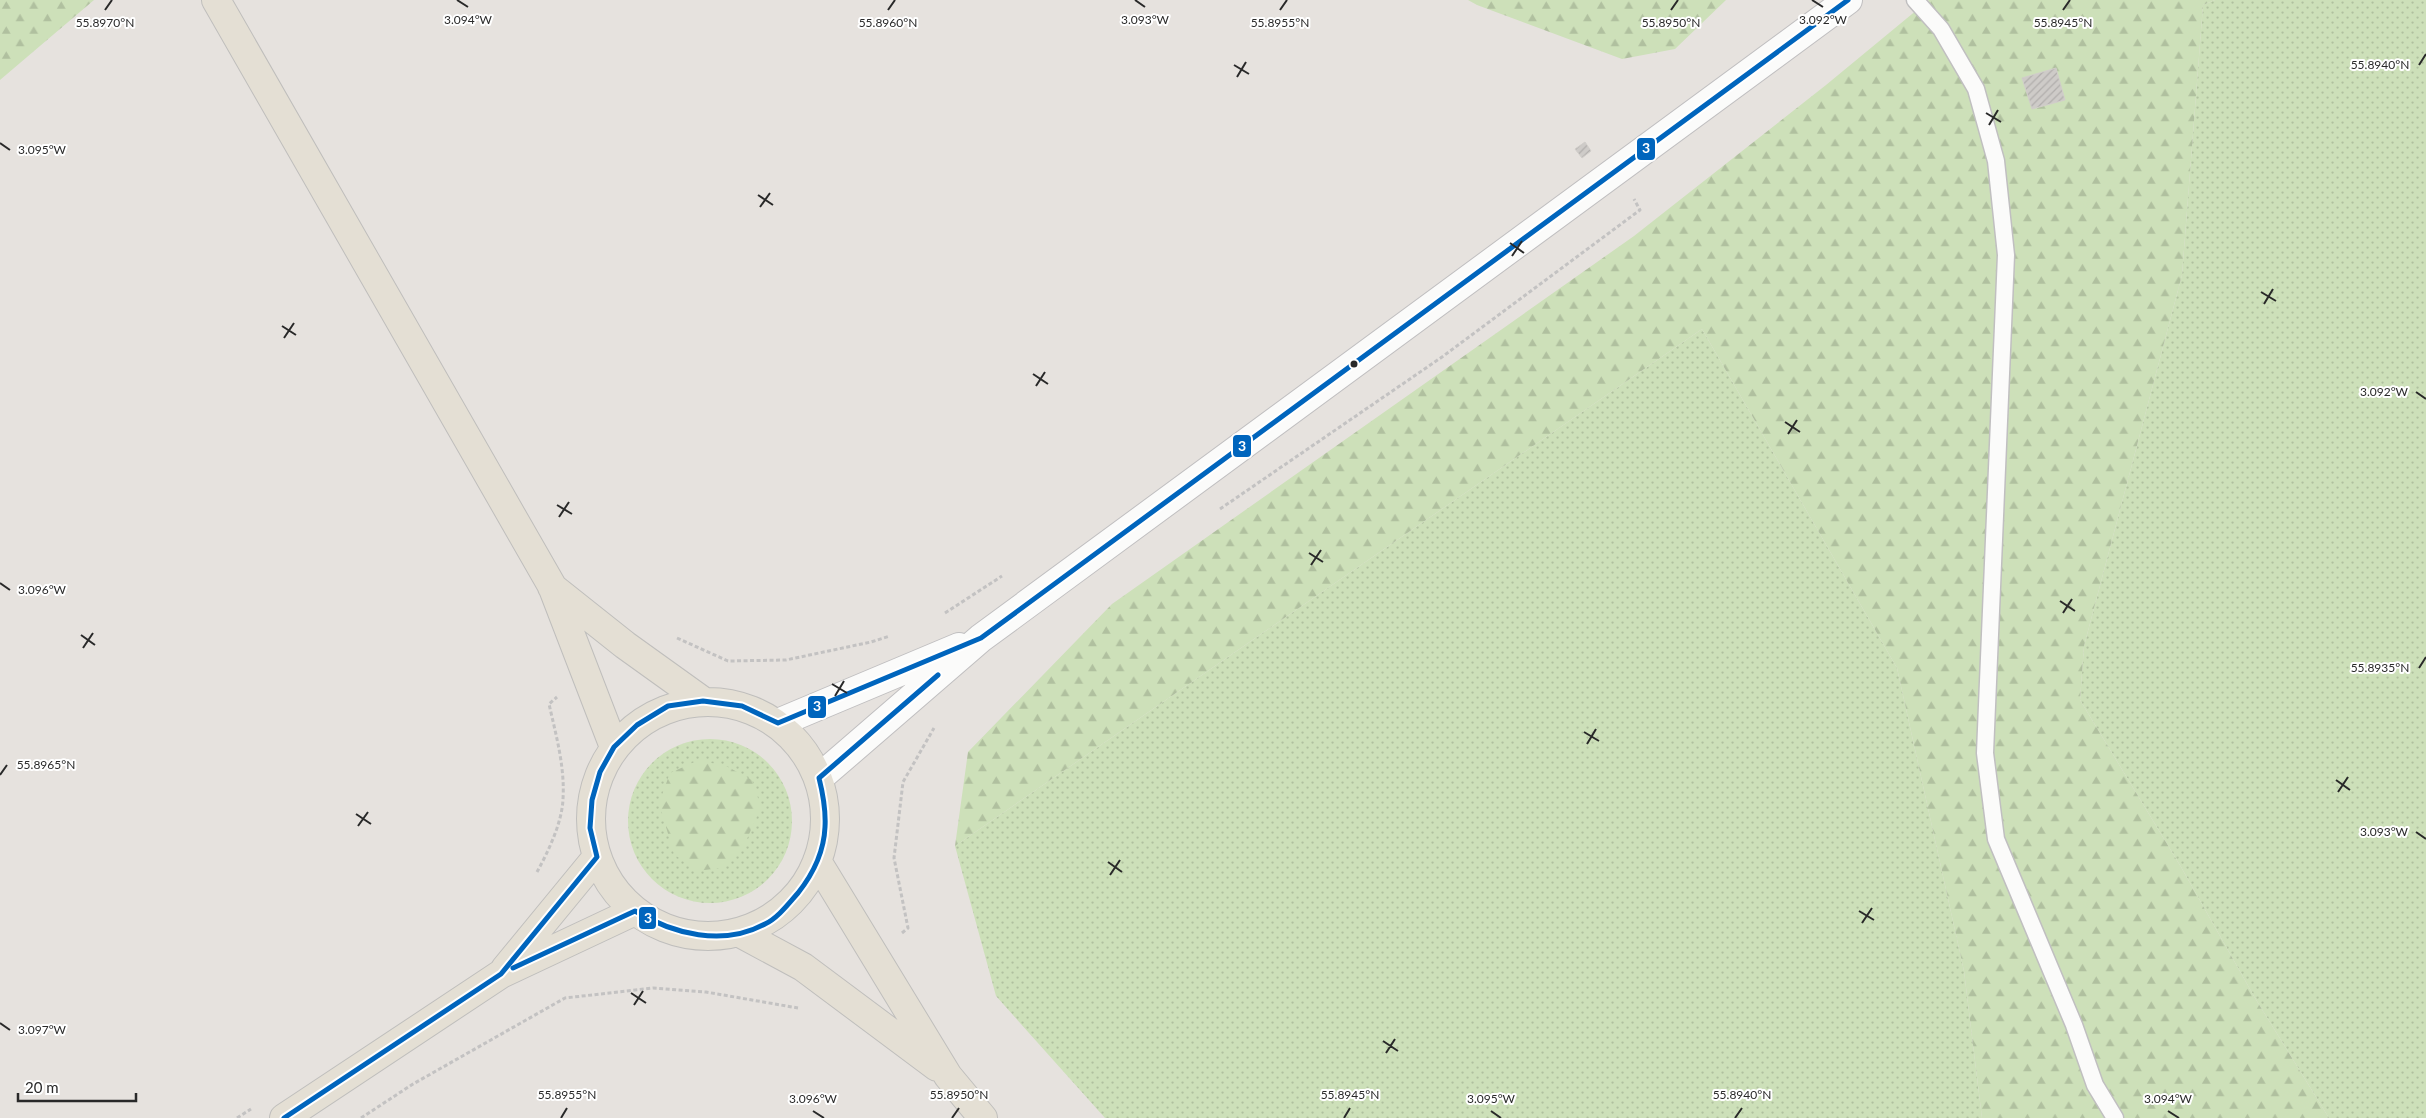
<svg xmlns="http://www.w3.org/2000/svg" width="2426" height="1118" viewBox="0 0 2426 1118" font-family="Lato,sans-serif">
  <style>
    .grass { fill: url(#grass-dots) }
    .forest { fill: url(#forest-firs) }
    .building { fill: url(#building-hatch); stroke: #d1ceca }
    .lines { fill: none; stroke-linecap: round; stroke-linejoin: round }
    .service-casing { stroke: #c0bfc0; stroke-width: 19 }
    .secondary-casing { stroke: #c0bfc0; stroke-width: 30 }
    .primary-casing { stroke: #bfbebc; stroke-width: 30 }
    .path { stroke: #c3c2c2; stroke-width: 3; stroke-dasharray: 4 2.5; stroke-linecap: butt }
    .service { stroke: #fbfbfa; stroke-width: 16 }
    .secondary { stroke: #fbfbfa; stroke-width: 28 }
    .primary { stroke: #e4dfd4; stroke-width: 28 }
    .bus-1-casing { stroke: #fff; stroke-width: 9 }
    .bus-1 { stroke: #0065bd; stroke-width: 5 }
    .ticks { fill: none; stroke: #292929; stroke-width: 2 }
    .bus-dot { fill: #292929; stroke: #fff; stroke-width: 2 }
    .ticks-label { font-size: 12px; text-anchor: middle; fill: #292929; stroke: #fff; stroke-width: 4; stroke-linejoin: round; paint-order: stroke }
    .line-badge { stroke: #fff; stroke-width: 2 }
    .badge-label { font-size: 14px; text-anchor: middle; font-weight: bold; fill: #fff }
  </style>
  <defs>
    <pattern id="grass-dots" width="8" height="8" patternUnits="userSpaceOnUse" patternTransform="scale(1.25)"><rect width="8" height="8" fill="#cde0b9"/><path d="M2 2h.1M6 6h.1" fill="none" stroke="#b0c09f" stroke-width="1.8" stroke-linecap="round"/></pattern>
    <pattern id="forest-firs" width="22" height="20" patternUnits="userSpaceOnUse" patternTransform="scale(1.25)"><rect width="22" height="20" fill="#cde0b9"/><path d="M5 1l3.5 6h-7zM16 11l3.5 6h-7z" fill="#b0c09f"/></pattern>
    <pattern id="building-hatch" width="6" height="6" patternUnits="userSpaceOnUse" patternTransform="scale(1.25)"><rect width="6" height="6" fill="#cecbc8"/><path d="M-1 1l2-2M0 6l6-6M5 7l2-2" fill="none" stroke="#b1aeac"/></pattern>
  </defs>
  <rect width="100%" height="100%" fill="#e6e2de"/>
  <path class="grass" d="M2215 0H2426V1118H2329L2255 998 2181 867 2080 700 2084 646 2182 275 2203 5Z
    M1702 329 1897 668 1964 971 1982 1118H1105L996 996 955 846Z
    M628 821a82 82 0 1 1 164 0a82 82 0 1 1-164 0Z"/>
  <path class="forest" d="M0 0H94L0 80Z
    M1468 0H1726L1675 49 1622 59 1477 5Z
    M1929 0H2215L2203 5 2182 275 2084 646 2080 700 2181 867 2255 998 2329 1118H1982L1964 971 1897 668 1702 329 955 846 968 752 1112 604 1634 236 1826 85Z
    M699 760 728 767 752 780 761 807 743 848 721 868 696 871 674 854 659 803 670 773Z"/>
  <path class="building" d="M2056 68 2065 100 2032 109 2022 78Z
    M1585 142 1591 151 1582 158 1575 149Z"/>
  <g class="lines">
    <defs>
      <path id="service" d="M1915 0 1941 29 1976 89 1996 161 2006 255 1985 753 1996 839 2074 1025 2095 1085 2115 1118"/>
      <path id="secondary" d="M778 723 959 647
        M819 778 981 638 1848 0"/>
      <path id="primary" d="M216 0 552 586 614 747
        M552 587 625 645 703 701
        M591 819a117 117 0 1 1 234 0a117 117 0 1 1-234 0Z
        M817 861 948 1076 983 1118
        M738 932 803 967 937 1067
        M505 969 597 857
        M284 1118 501 974 635 911"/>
    </defs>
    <use href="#service" class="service-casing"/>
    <use href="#secondary" class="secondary-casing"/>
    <use href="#primary" class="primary-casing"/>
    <path class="path" d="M1220 509 1442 357 1640 210 1634 199
      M945 613 1002 576
      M677 638 728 661 786 660 871 642 890 636
      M537 872C548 852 562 823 563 799 565 767 556 735 549 704L557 697
      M902 933 908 928 894 858 903 782 934 728
      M237 1118 251 1109
      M361 1118 413 1084 565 998 653 988 706 992 798 1008"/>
    <use href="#service" class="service"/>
    <use href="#secondary" class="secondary"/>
    <use href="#primary" class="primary"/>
    <defs>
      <path id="bus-1" d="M513 968 635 911C673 934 723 947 765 924 778 918 789 903 798 893 813 874 824 851 825 827 826 810 823 794 819 778L938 675
        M284 1118 501 974 597 857 590 828 592 800 600 772 614 747 637 725 668 706 703 701 742 706 778 723 981 638 1848 0"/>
    </defs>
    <use href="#bus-1" class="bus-1-casing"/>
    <use href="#bus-1" class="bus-1"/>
  </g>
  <path class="ticks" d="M457 0 468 7M1135 0 1145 7M1812 0 1823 7M105 10 112 0M888 10 895 0M1280 10 1287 0M1671 10 1678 0M2063 10 2070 0M1234 65 1249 74M2419 65 2426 54M1237 77 1246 62M1986 113 2001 122M1989 125 1998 110M0 143 10 150M758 195 773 205M760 207 770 193M1510 243 1524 253M1512 256 1522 241M2261 292 2276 301M2264 304 2273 289M282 326 296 335M284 338 294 323M1033 374 1048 384M1036 386 1045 372M2416 392 2426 399M1785 422 1800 432M1788 434 1797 420M557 505 572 514M559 517 569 502M1309 553 1323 562M1311 565 1321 550M0 583 10 590M2060 601 2075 611M2063 613 2072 599M81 635 95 645M83 648 93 633M2419 668 2426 657M832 684 847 693M835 696 844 681M1584 732 1599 741M1587 744 1596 729M0 775 7 765M2336 780 2350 790M2338 792 2348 777M356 814 371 824M358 826 368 812M2416 832 2426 839M1108 862 1122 872M1110 875 1120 860M1859 911 1874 920M1862 923 1872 908M631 993 646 1003M634 1005 643 991M0 1023 10 1030M1383 1041 1398 1051M1386 1053 1395 1039M813 1111 824 1118M1491 1111 1501 1118M2168 1111 2179 1118M561 1118 567 1108M952 1118 959 1108M1344 1118 1350 1108M1735 1118 1742 1108"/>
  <circle class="bus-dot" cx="1354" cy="364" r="4.5"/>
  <g class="ticks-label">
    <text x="468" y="24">3.094°W</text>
    <text x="1145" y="24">3.093°W</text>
    <text x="1823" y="24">3.092°W</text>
    <text x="105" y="27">55.8970°N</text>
    <text x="888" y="27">55.8960°N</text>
    <text x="1280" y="27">55.8955°N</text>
    <text x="1671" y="27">55.8950°N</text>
    <text x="2063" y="27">55.8945°N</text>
    <text x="2380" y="69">55.8940°N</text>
    <text x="42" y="154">3.095°W</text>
    <text x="2384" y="396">3.092°W</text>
    <text x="42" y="594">3.096°W</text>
    <text x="2380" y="672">55.8935°N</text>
    <text x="46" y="769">55.8965°N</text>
    <text x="2384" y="836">3.093°W</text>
    <text x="42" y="1034">3.097°W</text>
    <text x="567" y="1099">55.8955°N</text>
    <text x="959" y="1099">55.8950°N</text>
    <text x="1350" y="1099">55.8945°N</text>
    <text x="1742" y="1099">55.8940°N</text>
    <text x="813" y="1103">3.096°W</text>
    <text x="1491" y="1103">3.095°W</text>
    <text x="2168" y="1103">3.094°W</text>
  </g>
  <g class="line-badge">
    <rect x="1636" y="137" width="20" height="24" rx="5" fill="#0065bd"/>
    <rect x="1232" y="434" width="20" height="24" rx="5" fill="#0065bd"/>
    <rect x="807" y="695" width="20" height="24" rx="5" fill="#0065bd"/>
    <rect x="638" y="906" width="19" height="24" rx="5" fill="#0065bd"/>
  </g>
  <g class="badge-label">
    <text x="1646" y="153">3</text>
    <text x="1242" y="451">3</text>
    <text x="817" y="711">3</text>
    <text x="648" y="923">3</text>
  </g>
  <path d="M18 1093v8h118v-8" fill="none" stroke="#292929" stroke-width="2.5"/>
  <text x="25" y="1093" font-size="15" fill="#292929" stroke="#ffffff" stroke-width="4" paint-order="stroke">20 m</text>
</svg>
